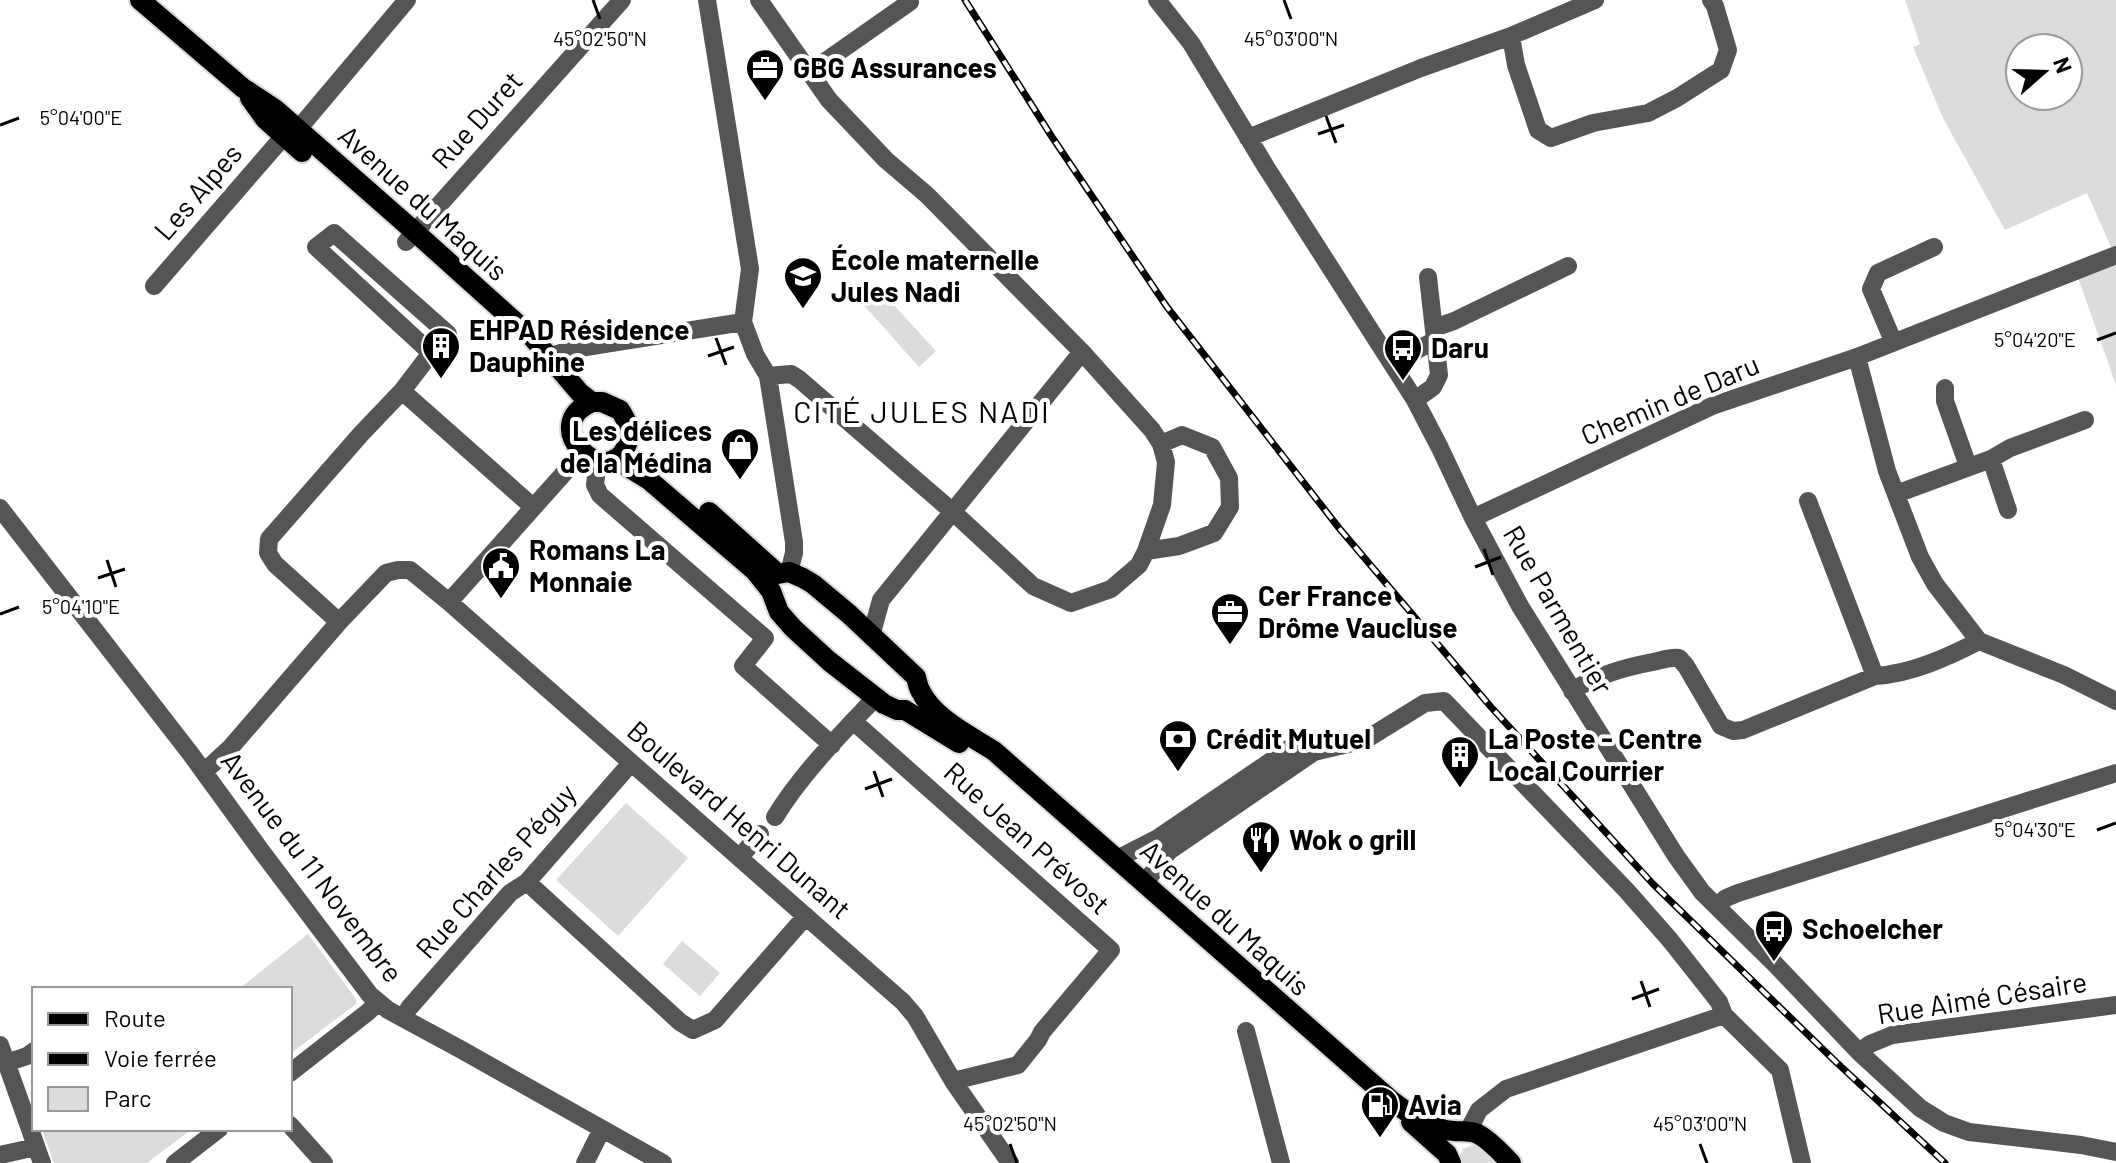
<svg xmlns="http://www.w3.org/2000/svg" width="2116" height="1163" viewBox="0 0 2116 1163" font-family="Barlow,sans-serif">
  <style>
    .green { fill: #dcdcdc; fill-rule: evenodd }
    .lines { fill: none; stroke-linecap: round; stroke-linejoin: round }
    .major-casing { stroke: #dbdbdb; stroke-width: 24 }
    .minor { stroke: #555; stroke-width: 18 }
    .major { stroke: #000; stroke-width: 20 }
    .rail-casing { stroke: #000; stroke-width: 7 }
    .rail { stroke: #fff; stroke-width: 4; stroke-dasharray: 12; stroke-linecap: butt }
    .ticks { fill: none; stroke: #000; stroke-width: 3 }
    .labels { text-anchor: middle; stroke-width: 8; stroke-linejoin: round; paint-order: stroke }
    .poi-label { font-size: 28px; font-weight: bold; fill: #000; stroke: #fff; text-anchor: start }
    .street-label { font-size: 28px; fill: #000; stroke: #fff }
    .neighbourhood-label { font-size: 30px; letter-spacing: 2px; fill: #000; stroke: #fff }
    .ticks-label { font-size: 20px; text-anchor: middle; fill: #000; stroke: #fff; stroke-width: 8; stroke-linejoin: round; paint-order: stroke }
  </style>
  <rect width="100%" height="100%" fill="#fff"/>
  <path class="green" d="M1905 0H2116V258L2087 193 2005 230 1943 118 1913 47 1920 44ZM2020 48H2068V96H2020Z
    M2116 259V385L2077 275Z
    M879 289 936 351 919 367 862 303Z
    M626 803 688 858 618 936 556 880Z
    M308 934 356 999V1004L290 1054V989H239Z
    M682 941 720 973 700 996 663 964Z
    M42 1129H192L147 1163H54Z
    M1473 1145 1479 1147 1496 1163H1463L1460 1155 1463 1149Z"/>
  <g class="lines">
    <defs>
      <path id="major" d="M140 0 243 88 275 109 415 232 532 337 580 393 592 402H602L620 410C628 422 632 433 626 447 607 491 536 426 592 402
        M250 98 265 119 302 152
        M615 459 649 480 755 571 771 591 779 612 793 628 829 661 884 704 897 710H905L959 743
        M709 512 778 574
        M778 574 789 572 803 578 813 584 849 614 916 677C917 681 918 686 920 690 933 718 969 735 994 751L1392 1101C1409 1114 1431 1130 1454 1131 1462 1132 1469 1130 1478 1134 1491 1141 1501 1153 1511 1163
        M1411 1122 1447 1154 1451 1163"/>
    </defs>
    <use href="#major" class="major-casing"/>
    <path class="minor" d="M707 0 750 269 743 322 755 354 768 376 794 542V553L789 572
      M759 0 829 100 886 160 927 195 1082 352 1152 430 1161 444 1166 462 1162 505 1146 551 1139 565 1111 589 1071 603 1033 586 953 512 799 379 791 374 768 376
      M1157 0 1191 43 1266 167 1415 400 1440 448 1473 518 1520 606 1676 856 1702 892 1774 963 1859 1052 1920 1108 1944 1123 1969 1132 2081 1145 2116 1152
      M1511 36 1516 65 1538 130 1551 138 1593 123 1648 113 1677 98 1721 70 1728 50 1715 6 1711 0
      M810 72 910 2
      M1248 138 1421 68 1511 36 1595 0
      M406 242 622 0
      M154 286 284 136 300 127 407 0
      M1434 328 1454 321 1568 266
      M1893 341 1871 289 1878 273 1934 247
      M1857 357 1887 471 1920 557 1935 584 1979 641 2064 675 2116 701
      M543 362 557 354 573 349 743 322
      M1392 364 1435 340
      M1945 388V401L1968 466
      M402 391 533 507
      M1415 400 1433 387 1439 375 1428 277
      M1991 459 2008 510
      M598 461 595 485 600 495 765 638 743 666 832 745
      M1896 494 1991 459 2010 448 2085 420
      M1808 501 1875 676
      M0 508 190 753 262 852 370 995 388 1010 460 1049 663 1163
      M1473 518 1712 406 1857 357 2116 255
      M1146 551 1179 546 1214 533 1230 507 1229 478 1212 447 1182 435 1161 444
      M449 602 582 453
      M339 622 275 564 268 553 269 539 361 434 402 391 431 353 448 334 334 233 316 247 431 353
      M871 636 881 600 1082 352
      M1572 691C1595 676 1626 667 1653 662 1663 660 1669 657 1679 658L1686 666 1721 726 1733 731 1743 730 1875 676C1911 674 1948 657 1979 641
      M853 721 1111 950 1042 1032 1038 1040 1018 1065 953 1081
      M204 772 231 747 339 622 386 573 398 570H410L449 602 903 1002 915 1016 953 1081 1010 1163
      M775 817C801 774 841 734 875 698
      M740 857 760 834
      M1117 859 1158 838 1290 748 1314 752
      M527 882 680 1022 693 1030 715 1020 806 916
      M1144 884 1169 851 1314 752 1365 740 1425 703 1444 701 1627 891 1670 940 1719 1002 1724 1015
      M1717 906 1726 898 1738 893 2116 773
      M404 1017 409 1008 510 893 527 882 631 763
      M1246 1031 1281 1163
      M0 1045 42 1163
      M1859 1052 1870 1044 1892 1035 2116 1005
      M6 1063 27 1056 34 1051
      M290 1073 368 1012 378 1002
      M290 1125 324 1163
      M1468 1131 1479 1110 1506 1089 1724 1015 1780 1070 1802 1163
      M0 1155 36 1147
      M175 1163 219 1129
      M585 1163 602 1129"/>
    <use href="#major" class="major"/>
    <defs>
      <path id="rail" d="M965 0 1052 137 1167 307 1339 528 1491 707 1653 884 1836 1062 1945 1163"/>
    </defs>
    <use href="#rail" class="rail-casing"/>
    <use href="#rail" class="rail"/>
  </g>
  <path class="ticks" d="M593 0 600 19M1284 0 1291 19M1326 116 1336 143M0 125 19 118M1318 134 1344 125M716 338 726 365M2097 340 2116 333M708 356 734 347M1484 549 1493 575M107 560 116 587M1475 567 1501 557M98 578 125 569M0 614 19 607M874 771 883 797M865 789 892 779M2097 830 2116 823M1641 981 1650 1007M1632 999 1659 989M1010 1144 1017 1163M1700 1144 1707 1163"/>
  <defs>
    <symbol id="office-pin" viewBox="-11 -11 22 30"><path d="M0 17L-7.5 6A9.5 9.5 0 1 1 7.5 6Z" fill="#000" stroke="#fff"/><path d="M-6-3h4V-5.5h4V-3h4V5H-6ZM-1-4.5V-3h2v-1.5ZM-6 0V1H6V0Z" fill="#fff"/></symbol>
    <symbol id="school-pin" viewBox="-11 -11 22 30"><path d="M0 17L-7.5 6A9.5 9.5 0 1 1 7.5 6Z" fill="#000" stroke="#fff"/><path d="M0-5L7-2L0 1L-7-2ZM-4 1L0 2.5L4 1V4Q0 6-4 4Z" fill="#fff"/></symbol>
    <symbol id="building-pin" viewBox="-11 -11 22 30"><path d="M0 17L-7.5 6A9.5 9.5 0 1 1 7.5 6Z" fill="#000" stroke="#fff"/><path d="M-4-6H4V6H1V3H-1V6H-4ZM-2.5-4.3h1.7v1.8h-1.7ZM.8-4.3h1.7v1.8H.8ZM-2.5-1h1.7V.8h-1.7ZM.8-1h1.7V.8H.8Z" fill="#fff"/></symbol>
    <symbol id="bus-pin" viewBox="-11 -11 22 30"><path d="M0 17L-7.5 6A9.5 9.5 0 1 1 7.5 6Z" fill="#000" stroke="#fff"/><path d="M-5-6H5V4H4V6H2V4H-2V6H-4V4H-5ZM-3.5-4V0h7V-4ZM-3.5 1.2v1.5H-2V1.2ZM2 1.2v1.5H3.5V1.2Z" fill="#fff"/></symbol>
    <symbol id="shop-pin" viewBox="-11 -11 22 30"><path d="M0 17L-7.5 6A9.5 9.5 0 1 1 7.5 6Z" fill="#000" stroke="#fff"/><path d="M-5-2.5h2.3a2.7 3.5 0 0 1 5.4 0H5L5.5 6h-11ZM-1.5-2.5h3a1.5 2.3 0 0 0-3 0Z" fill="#fff"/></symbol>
    <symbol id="civic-pin" viewBox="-11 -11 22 30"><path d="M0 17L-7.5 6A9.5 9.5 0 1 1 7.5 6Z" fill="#000" stroke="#fff"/><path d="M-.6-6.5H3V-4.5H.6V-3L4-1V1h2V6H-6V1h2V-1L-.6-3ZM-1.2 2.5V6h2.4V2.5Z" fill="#fff"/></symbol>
    <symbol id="bank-pin" viewBox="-11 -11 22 30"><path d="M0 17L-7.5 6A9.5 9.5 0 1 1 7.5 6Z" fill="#000" stroke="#fff"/><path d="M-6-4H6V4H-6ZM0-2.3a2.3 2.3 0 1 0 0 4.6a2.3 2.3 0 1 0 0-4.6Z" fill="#fff"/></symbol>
    <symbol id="restaurant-pin" viewBox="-11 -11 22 30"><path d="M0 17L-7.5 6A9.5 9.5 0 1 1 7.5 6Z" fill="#000" stroke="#fff"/><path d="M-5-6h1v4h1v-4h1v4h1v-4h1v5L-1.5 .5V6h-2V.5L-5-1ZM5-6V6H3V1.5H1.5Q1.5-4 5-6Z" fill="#fff"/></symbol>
    <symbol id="fuel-pin" viewBox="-11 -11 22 30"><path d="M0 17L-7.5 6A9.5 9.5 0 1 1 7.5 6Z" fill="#000" stroke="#fff"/><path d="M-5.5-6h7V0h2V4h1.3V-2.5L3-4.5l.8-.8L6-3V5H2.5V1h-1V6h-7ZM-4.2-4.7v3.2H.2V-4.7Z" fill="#fff"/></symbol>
  </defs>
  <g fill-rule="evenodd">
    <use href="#office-pin" x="743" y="46" width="44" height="60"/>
    <use href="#school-pin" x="781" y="254" width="44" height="60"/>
    <use href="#building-pin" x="419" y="324" width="44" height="60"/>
    <use href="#bus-pin" x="1381" y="326" width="44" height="60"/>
    <use href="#shop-pin" x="718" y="425" width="44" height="60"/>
    <use href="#civic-pin" x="479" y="544" width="44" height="60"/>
    <use href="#office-pin" x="1208" y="590" width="44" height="60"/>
    <use href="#bank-pin" x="1156" y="717" width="44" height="60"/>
    <use href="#building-pin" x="1438" y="733" width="44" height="60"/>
    <use href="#restaurant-pin" x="1239" y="818" width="44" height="60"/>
    <use href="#bus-pin" x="1752" y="907" width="44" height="60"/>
    <use href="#fuel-pin" x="1358" y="1083" width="44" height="60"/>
  </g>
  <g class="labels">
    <g class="poi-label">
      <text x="793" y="78">GBG Assurances</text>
      <text x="831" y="270">École maternelle<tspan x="831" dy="32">Jules Nadi</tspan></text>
      <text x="469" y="340">EHPAD Résidence<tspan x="469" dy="32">Dauphine</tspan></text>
      <text x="1431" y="358">Daru</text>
      <text x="712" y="441" text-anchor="end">Les délices<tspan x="712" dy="32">de la Médina</tspan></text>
      <text x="529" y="560">Romans La<tspan x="529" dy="32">Monnaie</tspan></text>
      <text x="1258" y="606">Cer France<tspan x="1258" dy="32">Drôme Vaucluse</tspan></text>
      <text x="1206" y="749">Crédit Mutuel</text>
      <text x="1488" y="749">La Poste - Centre<tspan x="1488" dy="32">Local Courrier</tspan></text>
      <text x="1289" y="850">Wok o grill</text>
      <text x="1802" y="939">Schoelcher</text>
      <text x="1408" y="1115">Avia</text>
    </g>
    <g class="street-label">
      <text transform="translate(477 120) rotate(-48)" y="10">Rue Duret</text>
      <text transform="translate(198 192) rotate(-49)" y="10">Les Alpes</text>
      <text transform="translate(423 203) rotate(42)" y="10">Avenue du Maquis</text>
      <text transform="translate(1670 400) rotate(-23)" y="10">Chemin de Daru</text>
      <text transform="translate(1558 610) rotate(60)" y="10">Rue Parmentier</text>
      <text transform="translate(739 820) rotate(41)" y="10">Boulevard Henri Dunant</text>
      <text transform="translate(1027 838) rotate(42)" y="10">Rue Jean Prévost</text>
      <text transform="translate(312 867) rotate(53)" y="10">Avenue du 11 Novembre</text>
      <text transform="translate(496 871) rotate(-48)" y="10">Rue Charles Péguy</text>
      <text transform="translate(1225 918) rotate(42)" y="10">Avenue du Maquis</text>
      <text transform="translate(1982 998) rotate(-9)" y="10">Rue Aimé Césaire</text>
    </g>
    <g class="neighbourhood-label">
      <text x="922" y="423">CITÉ JULES NADI</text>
    </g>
  </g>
  <g class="ticks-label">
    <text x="600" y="46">45°02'50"N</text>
    <text x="1291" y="46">45°03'00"N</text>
    <text x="81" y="125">5°04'00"E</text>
    <text x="2035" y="347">5°04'20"E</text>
    <text x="81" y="614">5°04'10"E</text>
    <text x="2035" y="837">5°04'30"E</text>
    <text x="1010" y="1131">45°02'50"N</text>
    <text x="1700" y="1131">45°03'00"N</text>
  </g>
  <rect x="32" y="987" width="260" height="144" fill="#ffffff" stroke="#999999" stroke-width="2"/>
  <rect x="48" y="1013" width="40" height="12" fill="#000000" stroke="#999999" stroke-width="2"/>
  <text x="104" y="1027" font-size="24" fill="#000000">Route</text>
  <rect x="48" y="1053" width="40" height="12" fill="#000000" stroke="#999999" stroke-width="2"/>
  <text x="104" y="1067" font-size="24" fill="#000000">Voie ferrée</text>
  <rect x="48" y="1087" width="40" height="24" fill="#dcdcdc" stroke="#999999" stroke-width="2"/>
  <text x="104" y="1107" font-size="24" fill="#000000">Parc</text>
  <g transform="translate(2044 72) rotate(70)"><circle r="38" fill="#ffffff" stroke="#999999" stroke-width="2"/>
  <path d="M0-6L14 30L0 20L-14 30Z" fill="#000000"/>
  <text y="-12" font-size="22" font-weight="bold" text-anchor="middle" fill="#000000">N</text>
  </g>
</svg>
